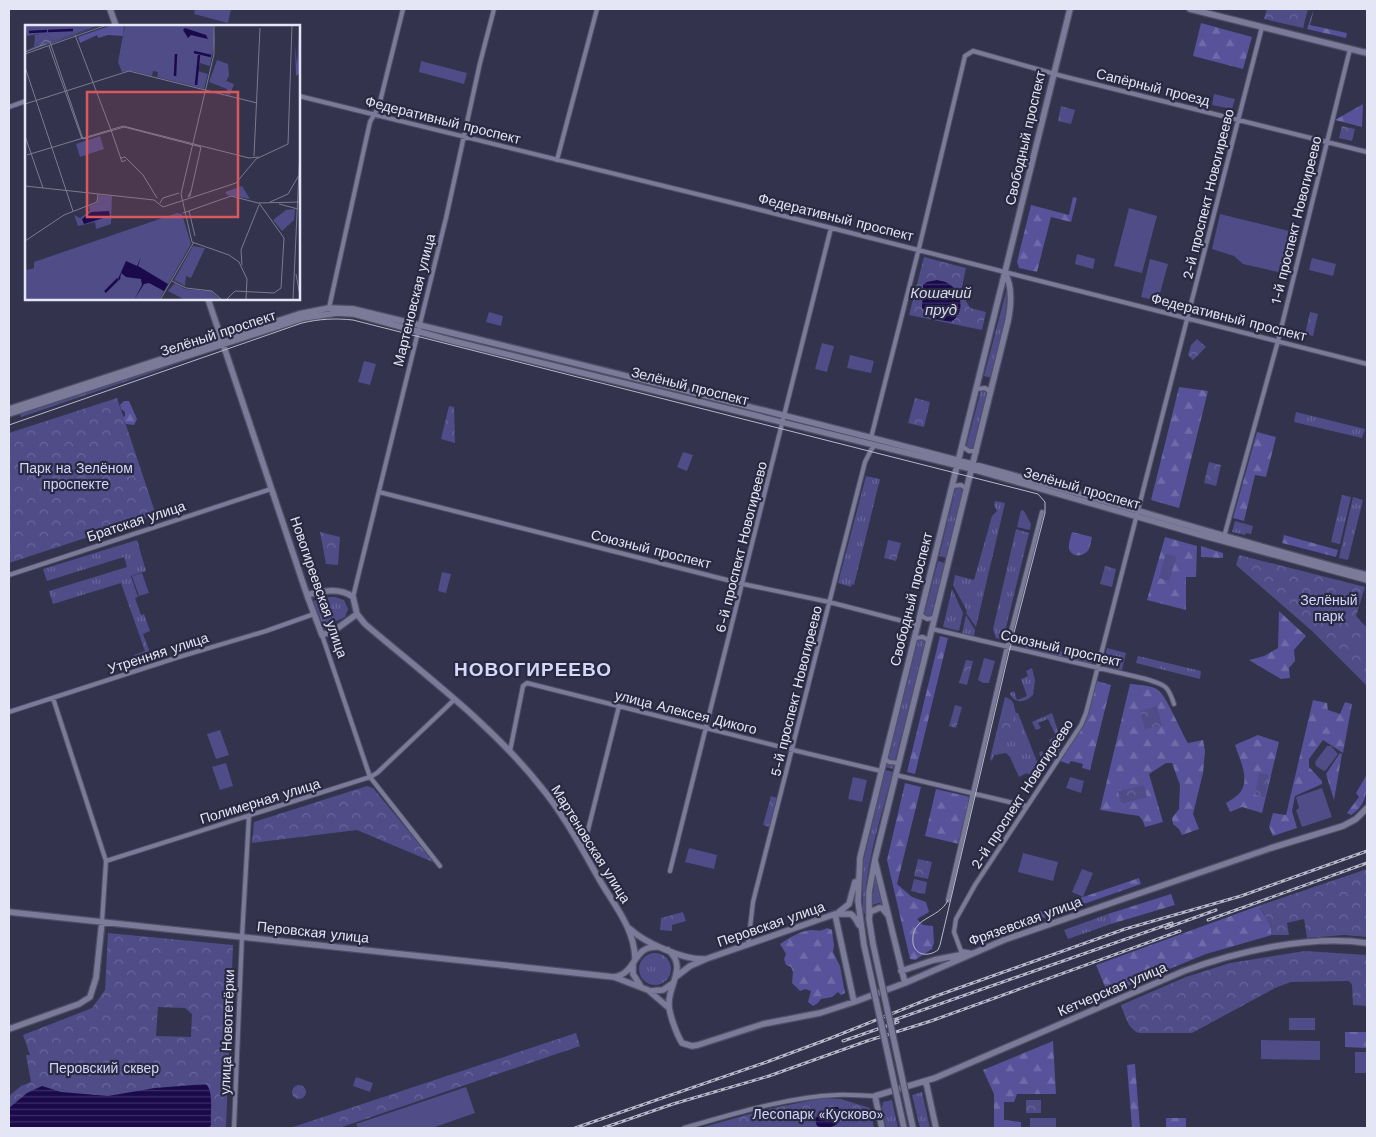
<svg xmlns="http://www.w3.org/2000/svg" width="1376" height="1137" viewBox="0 0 1376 1137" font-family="'Work Sans',sans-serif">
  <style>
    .grass { fill: url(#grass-tufts) }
    .forest { fill: url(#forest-firs) }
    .park { fill: url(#park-crowns); fill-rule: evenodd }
    .pitch { fill: #4f4c88 }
    .water { fill: url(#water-rules) }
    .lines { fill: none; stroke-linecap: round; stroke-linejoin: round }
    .street-casing { stroke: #4f4f65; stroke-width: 6 }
    .secondary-casing { stroke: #4f4f65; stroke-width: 8 }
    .street { stroke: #7b7b99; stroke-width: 4 }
    .secondary { stroke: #7b7b99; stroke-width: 5.5 }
    .tram { stroke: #b6b7c9; stroke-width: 1 }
    .rail-casing { stroke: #b6b7c9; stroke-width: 3 }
    .rail { stroke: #2a2942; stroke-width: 1; stroke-dasharray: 4; stroke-linecap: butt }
    .secondary-bridge-casing { stroke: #4f4f65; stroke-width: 8; stroke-linecap: butt }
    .secondary-bridge { stroke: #7b7b99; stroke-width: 5.5 }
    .labels { text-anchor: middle; stroke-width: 4.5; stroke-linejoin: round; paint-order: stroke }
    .street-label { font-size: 14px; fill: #e4e5f5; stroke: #2a2942 }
    .park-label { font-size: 14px; fill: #d3d4fd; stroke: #2a2942 }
    .water-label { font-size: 15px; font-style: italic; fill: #d8d9ee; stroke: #2a2942 }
    .district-label { font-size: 19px; font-weight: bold; letter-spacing: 1px; fill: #d7d8f9; stroke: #2a2942 }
    .inset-river { fill: none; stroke: #1a0a4c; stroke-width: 2.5 }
    .inset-road { fill: none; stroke: #7a7a90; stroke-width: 1 }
    .view { fill: #da575b; fill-opacity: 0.15; stroke: #da575b; stroke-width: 2.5 }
    .inset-edge { fill: none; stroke: #e4e5f5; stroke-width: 2.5 }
  </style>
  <defs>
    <pattern id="grass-tufts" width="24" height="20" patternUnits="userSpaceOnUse" patternTransform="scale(1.25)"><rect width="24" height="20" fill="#4f4c88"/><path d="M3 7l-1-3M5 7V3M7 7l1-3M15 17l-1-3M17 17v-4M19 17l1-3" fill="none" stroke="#686699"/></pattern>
    <pattern id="forest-firs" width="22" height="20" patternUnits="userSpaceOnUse" patternTransform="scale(1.25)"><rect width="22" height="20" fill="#575299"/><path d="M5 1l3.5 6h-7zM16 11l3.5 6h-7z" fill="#6f6ba8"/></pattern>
    <pattern id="park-crowns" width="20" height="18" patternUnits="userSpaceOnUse" patternTransform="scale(1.25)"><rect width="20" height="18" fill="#4f4c88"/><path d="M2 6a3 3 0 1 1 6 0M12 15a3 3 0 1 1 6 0" fill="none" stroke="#686699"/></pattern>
    <pattern id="water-rules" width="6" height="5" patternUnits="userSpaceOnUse" patternTransform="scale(1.25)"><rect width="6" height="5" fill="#1a0a4c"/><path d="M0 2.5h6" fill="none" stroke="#3b2e66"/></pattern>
  </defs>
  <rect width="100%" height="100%" fill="#33334d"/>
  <path class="grass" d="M1007 288 1006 313 992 378 984 376Z
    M215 350 151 373 21 417 20 413Z
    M981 390 988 392 973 449 966 447Z
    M1296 412 1365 429 1362 438 1294 422Z
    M866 476 880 479 854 585 852 584 851 587 838 583Z
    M956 487 964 489 946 558 939 556Z
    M1342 495 1351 497 1340 544 1331 542Z
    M1353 497 1363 500 1348 560 1339 558Z
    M995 501 1005 503 976 627 966 613 967 611 953 585 955 575 974 580 992 516 997 511 994 505Z
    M1021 510 1024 511 1031 524 1030 530 1017 527Z
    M1235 521 1253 526 1251 534 1246 533 1245 535 1232 532Z
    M1016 529 1029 533 1003 640 996 638 993 629Z
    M137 540 146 571 131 576 138 597 135 598 141 615 144 614 150 631 143 634 151 655 136 661 134 655 145 651 121 583 53 604 49 591 127 567 124 557 47 581 43 569Z
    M938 561 945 563 931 617 924 615Z
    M952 589 963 613 959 631 943 627Z
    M330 597H335L344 600 348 609 345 617 324 627 313 601Z
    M966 615 975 630 974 637 962 634Z
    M918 638 926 640 893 769 886 767Z
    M1027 643 1092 659 1091 664 1025 648Z
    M1107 648 1126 653 1122 670 1105 666 1103 664Z
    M1138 656 1201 671 1200 679 1136 663Z
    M1032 668 1035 680 1033 695C1026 703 1013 704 1010 693L1014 691 1017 700 1027 696 1021 679 1028 676 1026 671Z
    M1005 697C1016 701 1013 705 1016 713H1018L1041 772 1036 780 1027 773 1019 777 1010 757 1006 753 994 755 992 761 990 759Z
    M1052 713 1060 737 1061 747 1052 761 1044 765 1039 753 1042 751 1046 760 1055 756 1049 740 1056 736 1048 719 1038 723 1041 728 1036 730 1032 722Z
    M885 770 893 772C881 818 864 866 865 913L863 914 862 867Z
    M875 873H876L883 905 879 903 872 905Z
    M1108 914 1111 924 1068 939 1064 930Z
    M639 969a16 16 0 1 1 32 0a16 16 0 1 1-32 0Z
    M922 1092 930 1128H920L912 1095Z
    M892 1100 898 1128H886L882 1108 883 1102Z"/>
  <path class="forest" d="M1314 9 1310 25 1347 33 1346 38 1307 29Z
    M1201 23 1252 37 1243 69 1193 56Z
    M1363 104 1362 127 1335 120Z
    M1073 197 1077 198 1071 222 1051 217 1037 272 1019 268 1017 262 1031 205 1069 215Z
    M1179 387 1208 391 1179 508 1151 500Z
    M124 401H129L137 419 134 425 126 424 121 418 125 416V412L121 409 120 405Z
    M1257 432 1276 437 1266 477 1255 475 1244 521 1233 518Z
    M1072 532 1092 537C1091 541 1090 546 1089 549 1084 557 1072 558 1069 549 1068 543 1071 537 1072 532Z
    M1284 535 1338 550 1336 557 1282 543Z
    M1165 537 1197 546 1196 577H1186V610L1147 600Z
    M1201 546 1223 553V558L1201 557Z
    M1279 611 1306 636 1294 650 1295 661 1289 668 1290 678 1281 679 1249 660 1264 656 1278 648Z
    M940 636 948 638 915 774 907 772Z
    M1097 681 1111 685 1090 770 1082 768 1083 764 1071 761 1069 764 1060 761 1085 722Z
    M1130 684C1139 685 1151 685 1158 690 1166 695 1181 732 1188 743L1203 740 1205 751 1203 773 1193 814 1199 829 1182 835 1179 829 1173 824 1172 818 1179 809 1180 785 1172 763H1166L1149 774 1163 822 1145 827 1143 821 1139 816 1100 810Z
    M1313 700 1327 703 1328 710 1340 714 1345 702 1352 704 1343 753 1323 740 1309 759V767L1322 781V784L1295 796 1292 811 1297 828 1273 836 1269 827 1273 813 1286 815Z
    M1258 735 1279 742 1262 813 1242 807 1230 812 1226 803C1231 800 1238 796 1241 791 1250 778 1239 758 1235 745Z
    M1340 753 1342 754 1334 800 1326 774Z
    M1367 767C1367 786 1369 804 1351 815L1347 813 1359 797 1356 793 1366 776Z
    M905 783 921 787 897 884 912 897 926 902 929 912 917 919 923 925 933 926 934 943 932 949 915 960 910 959 887 860Z
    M936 789 970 797 959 844 925 836Z
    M1139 878 1141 884 1029 923 1027 916Z
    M1171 894 1175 905 1111 924 1108 914Z
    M1258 906 1270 924 1272 935 1206 954 1108 994 1096 965Z
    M827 928 832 930 834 946 833 952 840 966 845 993 841 995 838 992 832 997 821 999 818 1003 813 1006 808 1002 811 991 805 989 800 991 792 983 793 972 791 967 786 965 784 959 786 954 780 944C787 939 802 930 811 930 817 930 820 932 827 928Z
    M1345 1032H1367V1048L1345 1047Z
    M1053 1041 1056 1094H1017L1014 1102H1004V1120L1021 1122V1128H994V1094L983 1070Z
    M1135 1064 1140 1128H1132L1127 1065Z
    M1186 1118V1128H1166V1118Z"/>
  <path class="park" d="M1267 9H1308L1303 28 1264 19Z
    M1061 106 1075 110 1071 124 1058 121Z
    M1342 126 1355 129 1352 141 1339 138Z
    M924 257 966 268 961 292 970 308 986 312 982 330 909 315Z
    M1310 312 1318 314 1313 336 1305 334Z
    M1197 339 1206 347 1193 360 1188 355 1191 345Z
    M117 398 156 515 9 563V433Z
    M915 398 930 402 924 427 908 423Z
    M449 406 454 407 455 443 441 439Z
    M1209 462 1221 465 1216 486 1204 483Z
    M320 532 340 537 338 565 326 564Z
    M888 540 901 543 896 561 884 558Z
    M1239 555 1365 587 1356 616 1367 628V686L1312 631 1236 565Z
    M1105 566 1116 569 1112 587 1100 584Z
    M966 660 973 661 967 685 959 683Z
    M955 705 962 707 956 728 949 726Z
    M1157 706 1162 725 1145 729 1140 711Z
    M1003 711 1014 714 1007 742 1000 750 997 740Z
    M1259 773 1269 775 1265 797 1255 795Z
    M1144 785 1147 797 1121 804 1118 791Z
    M367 786 373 788 435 863 357 830 252 843 254 822Z
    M771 796 777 798 769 827 763 825Z
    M918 859 932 862 928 879 914 876Z
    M1367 869V937L1344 935 1307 938 1304 919 1287 923 1289 935H1272L1270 924 1258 906Z
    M914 879 927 882 925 894 911 891Z
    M683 912 686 921 672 925V931L660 930 661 918Z
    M108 933 233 945 226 1128H9V1096L21 1086 31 1082 26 1055H30L23 1035 92 1008 105 990ZM158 1007 185 1008 192 1014 191 1037 156 1036Z
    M1305 951 1367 955V1006L1353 1005 1352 985 1349 981 1291 982 1275 988 1192 1033H1139C1128 1030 1125 1015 1121 1005L1186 977 1230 963Z
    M576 1033 580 1046 339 1128H290Z
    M292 1092a7 7 0 1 1 14 0a7 7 0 1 1-14 0Z
    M822 1098 841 1099 870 1108 874 1128H700L764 1110Z
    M1026 1100H1041V1113H1026Z"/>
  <path class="pitch" d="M195 9H231L228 23 194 14Z
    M421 61 467 73 464 84 419 72Z
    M1214 94 1235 99 1232 109 1212 105Z
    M1129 208 1157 216 1142 273 1114 266Z
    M1220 214 1297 233 1287 274 1243 264 1234 256 1212 249Z
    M1077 254 1095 259 1093 269 1075 264Z
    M1312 258 1336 264 1333 276 1309 270Z
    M1150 259 1168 264 1158 301 1141 297Z
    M489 312 503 316 501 326 486 322Z
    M822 343 834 346 827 372 815 369Z
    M850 355 874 361 871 373 847 368Z
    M364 361 376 364 370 385 358 382Z
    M119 448 122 457 100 463 97 454Z
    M683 452 693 455 687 471 677 467Z
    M1166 554 1176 557 1169 581 1159 578Z
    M442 572 451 574 446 593 438 591Z
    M142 573 149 593 139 596 132 576Z
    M1367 637V662L1355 648Z
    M984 658 995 661 989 683H983L978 680Z
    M220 730 229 755 216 759 207 734Z
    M1327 746H1331L1338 754 1326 770 1324 771 1316 766 1315 762Z
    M226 763 233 786 220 790 212 767Z
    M853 777 867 780 862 802 848 799Z
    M1070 777 1084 781 1081 793 1066 788Z
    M1322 788 1332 817 1302 827 1296 810 1299 808 1296 797Z
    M689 848 717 855 714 869 685 862Z
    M1023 853 1058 862 1053 881 1018 872Z
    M1082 869 1093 873 1083 897 1072 892Z
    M1289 1018H1315V1030H1289Z
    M1261 1040 1320 1041V1060L1261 1059Z
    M1355 1052H1367V1073H1355Z
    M356 1077 373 1083 370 1092 353 1086Z
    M466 1087 475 1113 432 1128H358L356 1124Z
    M1030 1118H1056V1128H1030Z"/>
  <path class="water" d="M937 280C941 281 945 281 949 284 963 293 965 313 951 322L930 318 922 308 923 285 927 282Z
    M206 1084C214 1092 210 1113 211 1125L209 1128H9V1108L27 1093 42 1086 61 1092 108 1096 155 1088Z
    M832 1107H838C848 1123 831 1131 817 1126L815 1120 818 1114Z"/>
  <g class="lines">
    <defs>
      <path id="street" d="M299 96 741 205 1367 364
        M9 107 26 101
        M557 160 597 9
        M329 308 370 122 379 106 403 9
        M977 389 985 388 991 392
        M871 438 920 244 965 56 973 51 1062 76 1367 152
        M963 447 969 451H977
        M953 486 961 485 967 489
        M379 492 743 584 829 602 918 625
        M1224 537 1278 341 1350 49
        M9 575 271 489
        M353 597 446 218 480 63 494 9
        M920 615 927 619 934 618
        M932 629 1146 679C1165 685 1168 685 1174 704
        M322 635 370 777 440 866
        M915 638 923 637 929 641
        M53 698 106 861 102 922
        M9 712 179 657 266 631 314 614
        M510 751 523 686 527 683 793 750 881 771
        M884 758 889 762 899 763
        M896 775 1026 806
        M583 850 619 706
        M106 861 370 777 377 773 454 700
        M670 871 831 228
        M948 900 1006 651 1042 512
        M748 945 753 902 865 462 871 450 875 445
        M973 953 961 951 954 932 956 919 975 885 1081 725 1086 713 1262 27
        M234 1128 242 937 249 816
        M684 1128C730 1115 787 1097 836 1095 849 1094 862 1096 875 1096"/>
      <path id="secondary" d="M110 9 116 26
        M1190 9 1367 53
        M208 299 307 595 322 635 335 630 357 614
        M9 409 299 314 329 308 353 309C560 359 766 410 972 464 1104 499 1234 541 1367 575
        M9 414 304 318 337 313 354 314 453 341 972 469 1201 535 1367 580
        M307 595C322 591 340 587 353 597L357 614 365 624C426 676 491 724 541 787 565 816 583 851 602 884 616 907 635 931 635 959
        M875 861 905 983
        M9 912 614 977 648 990 669 1008
        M839 912 849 904 855 882
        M835 914 854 1002
        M869 919V892L875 859 1008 321C1011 306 1013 287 1005 273
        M630 929C645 943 684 960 704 959
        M873 944 869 919 870 912 879 908H882L887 914
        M864 945 858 901 860 858 1070 9
        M668 950C687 966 670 982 669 1002 668 1012 677 1035 682 1043L692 1046 698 1045 763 1024 820 1013 854 1002 905 983 1004 940 1271 848 1343 826 1356 819 1367 808
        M633 964V974L640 985
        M901 971 934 960 965 954
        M677 976 690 966 706 959 835 914H851L855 918 859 925
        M614 977C638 973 632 945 658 947
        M650 991 663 990 673 983
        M9 1029 79 1004 90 997 96 978 102 922
        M926 1082 936 1128
        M882 1128 875 1096 935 1078 1184 971C1238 951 1309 935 1367 943"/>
    </defs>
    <use href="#street" class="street-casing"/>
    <use href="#secondary" class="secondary-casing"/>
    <use href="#street" class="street"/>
    <use href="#secondary" class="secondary"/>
    <path class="tram" d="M9 425 302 323C319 319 335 318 353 320L1038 494 1045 502V513L1009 652 940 945 938 950C934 953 928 955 923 954 918 953 914 949 913 943 910 916 939 920 948 900"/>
    <defs>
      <path id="rail" d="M1208 920 1367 863
        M1166 928 1216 910
        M891 1021 1172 923
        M843 1041 898 1022
        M575 1128 764 1063 831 1038 936 996 1125 929 1241 896 1367 851
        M603 1128 673 1104 769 1076 867 1041 931 1021 1180 931"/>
    </defs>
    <use href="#rail" class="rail-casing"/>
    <use href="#rail" class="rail"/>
    <defs>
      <path id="secondary-bridge" d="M873 944 913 1128
        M864 945 904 1128"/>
    </defs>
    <use href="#secondary-bridge" class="secondary-bridge-casing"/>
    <use href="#secondary-bridge" class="secondary-bridge"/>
  </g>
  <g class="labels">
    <g class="street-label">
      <text transform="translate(1153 87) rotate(14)" y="5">Сапёрный проезд</text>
      <text transform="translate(443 120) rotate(14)" y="5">Федеративный проспект</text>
      <text transform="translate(1025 138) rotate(-77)" y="5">Свободный проспект</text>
      <text transform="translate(1208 194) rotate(-76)" y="5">2-й проспект Новогиреево</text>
      <text transform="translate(836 217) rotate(14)" y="5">Федеративный проспект</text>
      <text transform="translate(1296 220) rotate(-76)" y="5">1-й проспект Новогиреево</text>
      <text transform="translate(414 300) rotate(-76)" y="5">Мартеновская улица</text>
      <text transform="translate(1229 317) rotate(14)" y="5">Федеративный проспект</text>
      <text transform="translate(218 333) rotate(-18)" y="5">Зелёный проспект</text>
      <text transform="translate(690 386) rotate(14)" y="5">Зелёный проспект</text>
      <text transform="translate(1082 488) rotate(16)" y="5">Зелёный проспект</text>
      <text transform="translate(136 521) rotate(-18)" y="5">Братская улица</text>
      <text transform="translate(741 547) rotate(-76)" y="5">6-й проспект Новогиреево</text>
      <text transform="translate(651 549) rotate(14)" y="5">Союзный проспект</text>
      <text transform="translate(319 587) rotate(71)" y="5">Новогиреевская улица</text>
      <text transform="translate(911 599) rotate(-76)" y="5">Свободный проспект</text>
      <text transform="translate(1061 648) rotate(13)" y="5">Союзный проспект</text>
      <text transform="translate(158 653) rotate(-18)" y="5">Утренняя улица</text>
      <text transform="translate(796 691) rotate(-76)" y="5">5-й проспект Новогиреево</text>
      <text transform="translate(686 712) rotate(14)" y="5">улица Алексея Дикого</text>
      <text transform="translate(1022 794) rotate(-57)" y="5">2-й проспект Новогиреево</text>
      <text transform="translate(260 801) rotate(-17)" y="5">Полимерная улица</text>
      <text transform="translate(591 844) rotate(58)" y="5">Мартеновская улица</text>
      <text transform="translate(1025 921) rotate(-20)" y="5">Фрязевская улица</text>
      <text transform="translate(771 924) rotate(-19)" y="5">Перовская улица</text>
      <text transform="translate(313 932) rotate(6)" y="5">Перовская улица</text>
      <text transform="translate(1112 989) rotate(-23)" y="5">Кетчерская улица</text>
      <text transform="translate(227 1032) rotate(-88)" y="5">улица Новотетёрки</text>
    </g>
    <g class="park-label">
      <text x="76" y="473">Парк на Зелёном<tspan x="76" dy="16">проспекте</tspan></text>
      <text x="1329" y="605">Зелёный<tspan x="1329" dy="16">парк</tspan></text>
      <text x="104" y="1073">Перовский сквер</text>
      <text x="818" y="1119">Лесопарк «Кусково»</text>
    </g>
    <g class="water-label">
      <text x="941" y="298">Кошачий<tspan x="941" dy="17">пруд</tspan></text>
    </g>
    <g class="district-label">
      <text x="533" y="676">НОВОГИРЕЕВО</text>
    </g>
  </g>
  <g transform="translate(25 25)">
    <rect width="275" height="275" fill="#33334d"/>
    <path d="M77 0 28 18 0 26 9 22 10 10 15 9 11 21 21 9 28 16Z" fill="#4f4c88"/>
    <path d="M87 0H99L98 11 83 10 73 13 72 10 55 18 53 12ZM274 4 275 48 271 51 270 21 272 40Z" fill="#575299"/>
    <path d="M270 184 269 195 257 206 248 195 261 185Z" fill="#4f4c88"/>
    <path d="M0 0H75L28 16 21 9 11 21 14 9 2 11ZM100 0H188L190 16 185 41 175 38 173 46 183 49 179 64 132 52 133 47 128 46 127 51 107 46 97 47 93 37ZM192 35 203 39 204 51 201 56 209 59 205 70 201 69 202 64 184 57ZM75 111 79 124 55 132 51 119ZM217 161 225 174 202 170 200 167ZM74 170 87 171 86 199 71 204 70 197 53 201 49 190 55 193 65 186 64 181 72 178ZM152 188 157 189 166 219 134 275H0V240L2 245 9 243V237ZM168 221 180 223 166 253 161 251 160 261 149 255ZM150 258 160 264 186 266 196 275H160L143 266Z" fill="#4f4c88"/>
    <path d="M160 3 181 10 183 14 166 10 163 13 158 5ZM66 187 84 186 85 191 59 199 57 194ZM116 232 113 241 143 259 139 266 124 258 119 259 109 275 117 260 116 254 101 252 96 248 95 255 93 254 101 236 112 241Z" fill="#1a0a4c"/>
    <path class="inset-river" d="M23 6 48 5M4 7 22 6M169 27 186 31M150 51 151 29M171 60 174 30M80 267 93 254"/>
    <path class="inset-road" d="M189 0V29L156 169 167 217 204 230 214 237 222 254 221 275M50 10 86 105M24 21 57 114M14 22 20 15 25 17 58 114 99 102 176 122 165 171 163 172 166 166M0 27 21 19M0 29 82 0M0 42 48 186M0 79 104 46 232 78M86 105 97 137 101 135M0 111 18 163M2 130 98 101 224 133 234 132M229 131 235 3M95 133 100 132 118 150 132 173M0 161 129 175 138 182 211 158 231 134 263 119 267 0M245 177 263 169 274 150M135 178 138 173 154 168M254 179 273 184M164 186 170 211M158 188 206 171 233 178 275 177M0 216 39 190 72 177 73 169M217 240 216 225 234 180M271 249 275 271M147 256 161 263 187 266 197 275M135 275 169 217M201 275 210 266 249 268 256 263 259 213 234 178M268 275 275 124"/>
    <path class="view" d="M62 67H213V192H62Z"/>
    <rect width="275" height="275" class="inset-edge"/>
  </g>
  <rect width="1376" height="1137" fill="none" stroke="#e4e5f5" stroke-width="20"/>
</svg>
